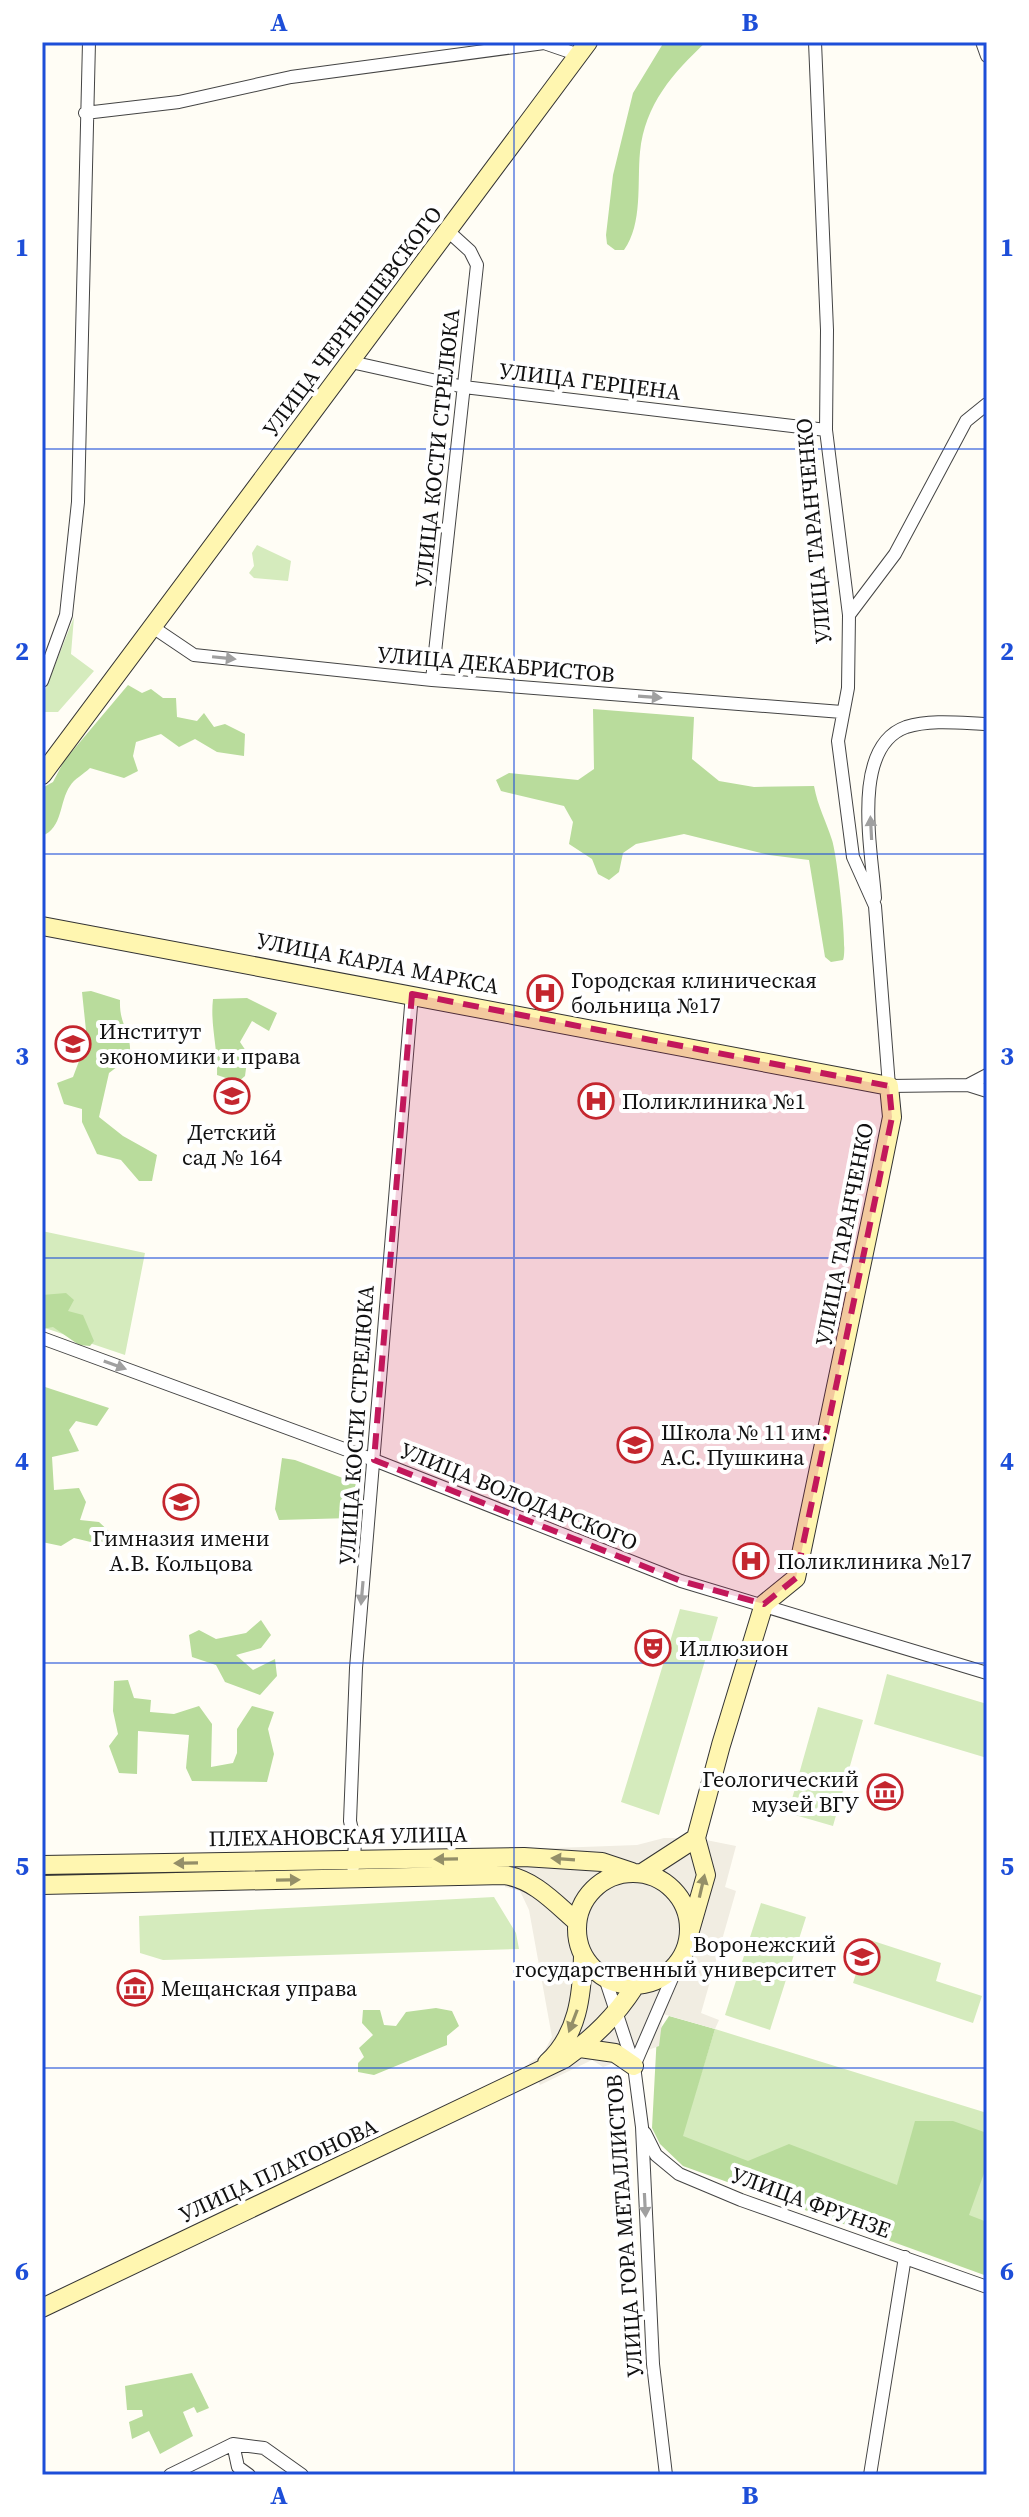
<svg xmlns="http://www.w3.org/2000/svg" width="1029" height="2517" viewBox="0 0 1029 2517" font-family="'Source Serif 4',serif">
  <style>
    .green { fill: #d5ebbd }
    .forest { fill: #b9dc9c }
    .plaza { fill: #f1ede2 }
    .lines { fill: none; stroke-linecap: round; stroke-linejoin: round }
    .street-casing { stroke: #444; stroke-width: 14 }
    .secondary-casing { stroke: #333; stroke-width: 20 }
    .street { stroke: #fff; stroke-width: 12 }
    .secondary { stroke: #fff6b0; stroke-width: 18 }
    .oneway { fill: #a0a0a0 }
    .oneway2 { fill: #948f68 }
    .marked { fill: #c2185b; fill-opacity: 0.2; stroke: #c2185b; stroke-width: 6; stroke-dasharray: 16 10; stroke-linejoin: round }
    .grid { fill: none; stroke: #1d4ed8; stroke-width: 2; stroke-opacity: 0.55 }
    .labels { text-anchor: middle; stroke-width: 8; stroke-linejoin: round; paint-order: stroke }
    .street-label { font-size: 22px; fill: #111; stroke: #fff }
    .poi-label { font-size: 22px; fill: #111; stroke: #fff; text-anchor: start }
    .neatline { fill: none; stroke: #1d4ed8; stroke-width: 3 }
    .grid-label { font-size: 26px; text-anchor: middle; font-weight: bold; fill: #1d4ed8 }
  </style>
  <rect width="100%" height="100%" fill="#fffdf5"/>
  <path class="green" d="M257 545 291 561 288 581 254 578 249 573 254 566 252 553Z
    M74 617 71 654 94 671 58 712H42V698Z
    M42 1231 145 1253 125 1355 42 1327Z
    M680 1609 718 1617 659 1815 621 1802Z
    M887 1674 987 1704V1758L874 1724Z
    M818 1707 863 1720 833 1826 788 1813Z
    M494 1897 516 1933 519 1949 163 1960 140 1953 139 1916Z
    M761 1903 806 1917 770 2030 725 2015Z
    M867 1939 941 1963 936 1981 982 1996 973 2023 853 1983Z
    M715 2029 987 2113V2247L728 2161 682 2136Z"/>
  <path class="forest" d="M664 42H706C673 73 645 104 640 152 637 182 643 224 624 250H615L607 244 606 235 613 175 633 93Z
    M128 685 142 693 151 689 163 698H176L177 717 197 721 204 713 214 727 225 724 245 734 244 756 217 752 195 739 179 747 161 734 136 742 133 756 138 771 124 778 90 768C84 774 74 779 70 786 59 802 63 828 42 836V788L53 782 64 761Z
    M593 709 694 717 692 759 719 781 754 787 814 786C818 807 826 821 832 840 837 854 848 951 843 960L831 962 825 957 809 860 769 855 684 834 636 844 623 853 619 872 609 880 598 874 592 859 569 844 573 822 564 806 501 791 496 780 509 773 578 780 594 769Z
    M91 991 120 1000C119 1027 132 1030 130 1057L109 1073 99 1117 123 1136 157 1155 152 1181H139L121 1160 97 1154 82 1122V1109L64 1104 57 1083 73 1077 87 1040 82 992Z
    M247 998 277 1013 269 1031 252 1021 240 1042 248 1054 245 1076 238 1082 217 1075C218 1048 210 1025 213 999Z
    M66 1293 74 1300 68 1311 83 1315 94 1341 90 1346 79 1345 53 1327 42 1329V1295Z
    M42 1386 109 1408 97 1426 76 1421 69 1430 79 1451 52 1457 54 1490 79 1488 86 1502 80 1520 99 1522 114 1536 103 1545 74 1538 61 1546 42 1542Z
    M282 1458 295 1460 356 1483 351 1518 279 1520 275 1509Z
    M261 1620 271 1635 261 1648 236 1655 253 1670 275 1659 277 1676 260 1695 225 1682 216 1665 192 1657 189 1635 199 1630 216 1639 246 1633Z
    M128 1680 134 1698 151 1700 150 1712 174 1714 199 1706 212 1724 211 1767 233 1763 237 1753V1729L252 1706 274 1712 268 1729 274 1754 267 1782 192 1781 186 1768 189 1735 138 1731 137 1774 119 1773 109 1746 118 1734 113 1711 114 1681Z
    M436 2008 452 2011 459 2026 447 2036V2045L374 2075 358 2072V2063L364 2057 359 2048 373 2035 362 2023 363 2010H380L384 2025 396 2026 406 2012Z
    M669 2016 715 2029 683 2136 748 2161 789 2144 897 2185 915 2121H953L987 2133V2165L969 2215 987 2222V2276L683 2166 660 2144 652 2128 657 2034Z
    M192 2373 209 2408 197 2413 194 2407 183 2412 193 2436 160 2454 149 2431 132 2439 129 2422 143 2416 142 2410H127L125 2386Z"/>
  <path class="plaza" d="M664 1838H696L736 1846 725 1887 736 1891 701 2013 719 2020 715 2029 663 2014 659 2046 603 2067 592 2060 540 2085 529 2063 542 2055 552 2037 529 1910 520 1891 505 1887 504 1850 637 1845Z"/>
  <g class="lines">
    <defs>
      <path id="street" d="M815 42 827 330 826 430 849 615 848 688 838 741 853 857 875 906 889 1086 968 1085 987 1075
        M982 42 987 56
        M85 113 179 102 291 77 544 43 579 55
        M351 362 464 387 826 430
        M849 615 895 554 966 421 987 404
        M154 628 194 655 432 680 842 712
        M432 680 477 265 470 251 448 231
        M42 681 66 615 78 502 89 42
        M875 898C872 852 850 747 906 727 931 719 961 723 987 724
        M968 1085 987 1091
        M42 1338 374 1460 681 1581 987 1673
        M353 1867 355 1844 350 1821 356 1668 412 994
        M605 1978 634 2066 642 2127 653 2364 666 2475
        M634 2066 679 1962
        M645 2133 656 2155 679 2174 741 2200 987 2287
        M233 2444 238 2467 249 2475
        M170 2475 233 2444 264 2448 302 2475
        M870 2475 905 2257"/>
      <path id="secondary" d="M42 775 588 42
        M42 926 889 1086 892 1117 879 1181 796 1578 764 1604 721 1745 696 1838 706 1875 689 1934
        M42 1865 524 1857 602 1862 632 1872
        M577 1929a56 56 0 1 1 112 0a56 56 0 1 1-112 0Z
        M642 1873 696 1838
        M42 1885 504 1875C534 1879 555 1903 577 1922
        M580 2048 615 2053 634 2066
        M547 2063C578 2035 582 1995 583 1956
        M42 2308 564 2059C594 2037 615 2017 635 1986"/>
    </defs>
    <use href="#street" class="street-casing"/>
    <use href="#secondary" class="secondary-casing"/>
    <use href="#street" class="street"/>
    <use href="#secondary" class="secondary"/>
  </g>
  <defs><path id="oneway-solid" d="M-6-.8H1V-3.2L6.5 0L1 3.2V.8H-6Z" transform="scale(2)"/></defs>
  <g class="oneway">
    <use href="#oneway-solid" transform="translate(224 658) rotate(6)"/>
    <use href="#oneway-solid" transform="translate(650 697) rotate(4)"/>
    <use href="#oneway-solid" transform="translate(871 828) rotate(-93)"/>
    <use href="#oneway-solid" transform="translate(115 1365) rotate(20)"/>
    <use href="#oneway-solid" transform="translate(362 1593) rotate(95)"/>
    <use href="#oneway-solid" transform="translate(645 2205) rotate(87)"/>
  </g>
  <g class="oneway2">
    <use href="#oneway-solid" transform="translate(446 1859) rotate(179)"/>
    <use href="#oneway-solid" transform="translate(563 1859) rotate(-176)"/>
    <use href="#oneway-solid" transform="translate(186 1863) rotate(179)"/>
    <use href="#oneway-solid" transform="translate(288 1880) rotate(-1)"/>
    <use href="#oneway-solid" transform="translate(702 1886) rotate(-77)"/>
    <use href="#oneway-solid" transform="translate(573 2021) rotate(111)"/>
  </g>
  <path class="marked" d="M412 994 889 1086 892 1117 879 1181 796 1578 764 1604 681 1581 374 1460Z"/>
  <path class="grid" d="M514 42V2475M42 449H987M42 854H987M42 1258H987M42 1663H987M42 2068H987"/>
  <defs>
    <symbol id="hospital-ring" viewBox="-11 -11 22 22"><circle r="9.5" fill="#fff" stroke="#c4262e" stroke-width="1.5"/><path d="M-5-5h3v3.5h4V-5h3V5h-3V1.5h-4V5h-3Z" fill="#c4262e"/></symbol>
    <symbol id="university-ring" viewBox="-11 -11 22 22"><circle r="9.5" fill="#fff" stroke="#c4262e" stroke-width="1.5"/><path d="M0-5L7-2L0 1L-7-2ZM-4 1L0 2.5L4 1V4Q0 6-4 4Z" fill="#c4262e"/></symbol>
    <symbol id="school-ring" viewBox="-11 -11 22 22"><circle r="9.5" fill="#fff" stroke="#c4262e" stroke-width="1.5"/><path d="M0-5L7-2L0 1L-7-2ZM-4 1L0 2.5L4 1V4Q0 6-4 4Z" fill="#c4262e"/></symbol>
    <symbol id="theatre-ring" viewBox="-11 -11 22 22"><circle r="9.5" fill="#fff" stroke="#c4262e" stroke-width="1.5"/><path d="M-5-5.5Q0-4 5-5.5V0Q5 5 0 6Q-5 5-5 0ZM-3.3-2.5H-1v1.5H-3.3ZM1-2.5H3.3v1.5H1ZM-2.8 1Q0 5.5 2.8 1Z" fill="#c4262e"/></symbol>
    <symbol id="museum-ring" viewBox="-11 -11 22 22"><circle r="9.5" fill="#fff" stroke="#c4262e" stroke-width="1.5"/><path d="M0-6L6-3V-2H-6V-3ZM-5-1h2V3h-2ZM-1-1h2V3h-2ZM3-1h2V3H3ZM-6 4H6V6H-6Z" fill="#c4262e"/></symbol>
  </defs>
  <g fill-rule="evenodd">
    <use href="#hospital-ring" x="525" y="973" width="40" height="40"/>
    <use href="#university-ring" x="53" y="1024" width="40" height="40"/>
    <use href="#school-ring" x="212" y="1076" width="40" height="40"/>
    <use href="#hospital-ring" x="576" y="1081" width="40" height="40"/>
    <use href="#school-ring" x="615" y="1425" width="40" height="40"/>
    <use href="#school-ring" x="161" y="1482" width="40" height="40"/>
    <use href="#hospital-ring" x="731" y="1541" width="40" height="40"/>
    <use href="#theatre-ring" x="633" y="1628" width="40" height="40"/>
    <use href="#museum-ring" x="865" y="1772" width="40" height="40"/>
    <use href="#university-ring" x="842" y="1937" width="40" height="40"/>
    <use href="#museum-ring" x="115" y="1968" width="40" height="40"/>
  </g>
  <g class="labels">
    <g class="street-label">
      <text transform="translate(352 321) rotate(-53)" y="8">УЛИЦА ЧЕРНЫШЕВСКОГО</text>
      <text transform="translate(590 381) rotate(7)" y="8">УЛИЦА ГЕРЦЕНА</text>
      <text transform="translate(437 448) rotate(-84)" y="8">УЛИЦА КОСТИ СТРЕЛЮКА</text>
      <text transform="translate(813 531) rotate(-95)" y="8">УЛИЦА ТАРАНЧЕНКО</text>
      <text transform="translate(496 664) rotate(5)" y="8">УЛИЦА ДЕКАБРИСТОВ</text>
      <text transform="translate(378 963) rotate(11)" y="8">УЛИЦА КАРЛА МАРКСА</text>
      <text transform="translate(844 1234) rotate(-79)" y="8">УЛИЦА ТАРАНЧЕНКО</text>
      <text transform="translate(356 1425) rotate(-86)" y="8">УЛИЦА КОСТИ СТРЕЛЮКА</text>
      <text transform="translate(519 1496) rotate(22)" y="8">УЛИЦА ВОЛОДАРСКОГО</text>
      <text transform="translate(338 1836) rotate(-1)" y="8">ПЛЕХАНОВСКАЯ УЛИЦА</text>
      <text transform="translate(278 2170) rotate(-25)" y="8">УЛИЦА ПЛАТОНОВА</text>
      <text transform="translate(811 2202) rotate(20)" y="8">УЛИЦА ФРУНЗЕ</text>
      <text transform="translate(624 2226) rotate(-94)" y="8">УЛИЦА ГОРА МЕТАЛЛИСТОВ</text>
    </g>
    <g class="poi-label">
      <text x="571" y="988">Городская клиническая<tspan x="571" dy="25">больница №17</tspan></text>
      <text x="99" y="1039">Институт<tspan x="99" dy="25">экономики и права</tspan></text>
      <text x="622" y="1109">Поликлиника №1</text>
      <text x="232" y="1140" text-anchor="middle">Детский<tspan x="232" dy="25">сад № 164</tspan></text>
      <text x="661" y="1440">Школа № 11 им.<tspan x="661" dy="25">А.С. Пушкина</tspan></text>
      <text x="181" y="1546" text-anchor="middle">Гимназия имени<tspan x="181" dy="25">А.В. Кольцова</tspan></text>
      <text x="777" y="1569">Поликлиника №17</text>
      <text x="679" y="1656">Иллюзион</text>
      <text x="859" y="1787" text-anchor="end">Геологический<tspan x="859" dy="25">музей ВГУ</tspan></text>
      <text x="836" y="1952" text-anchor="end">Воронежский<tspan x="836" dy="25">государственный университет</tspan></text>
      <text x="161" y="1996">Мещанская управа</text>
    </g>
  </g>
  <rect width="1029" height="2517" fill="none" stroke="#ffffff" stroke-width="88"/>
  <rect x="44" y="44" width="941" height="2429" class="neatline"/>
  <g class="grid-label">
    <text x="279" y="31">A</text>
    <text x="750" y="31">B</text>
    <text x="22" y="256">1</text>
    <text x="1007" y="256">1</text>
    <text x="22" y="660">2</text>
    <text x="1007" y="660">2</text>
    <text x="22" y="1065">3</text>
    <text x="1007" y="1065">3</text>
    <text x="22" y="1470">4</text>
    <text x="1007" y="1470">4</text>
    <text x="22" y="1875">5</text>
    <text x="1007" y="1875">5</text>
    <text x="22" y="2280">6</text>
    <text x="1007" y="2280">6</text>
    <text x="279" y="2504">A</text>
    <text x="750" y="2504">B</text>
  </g>
</svg>
